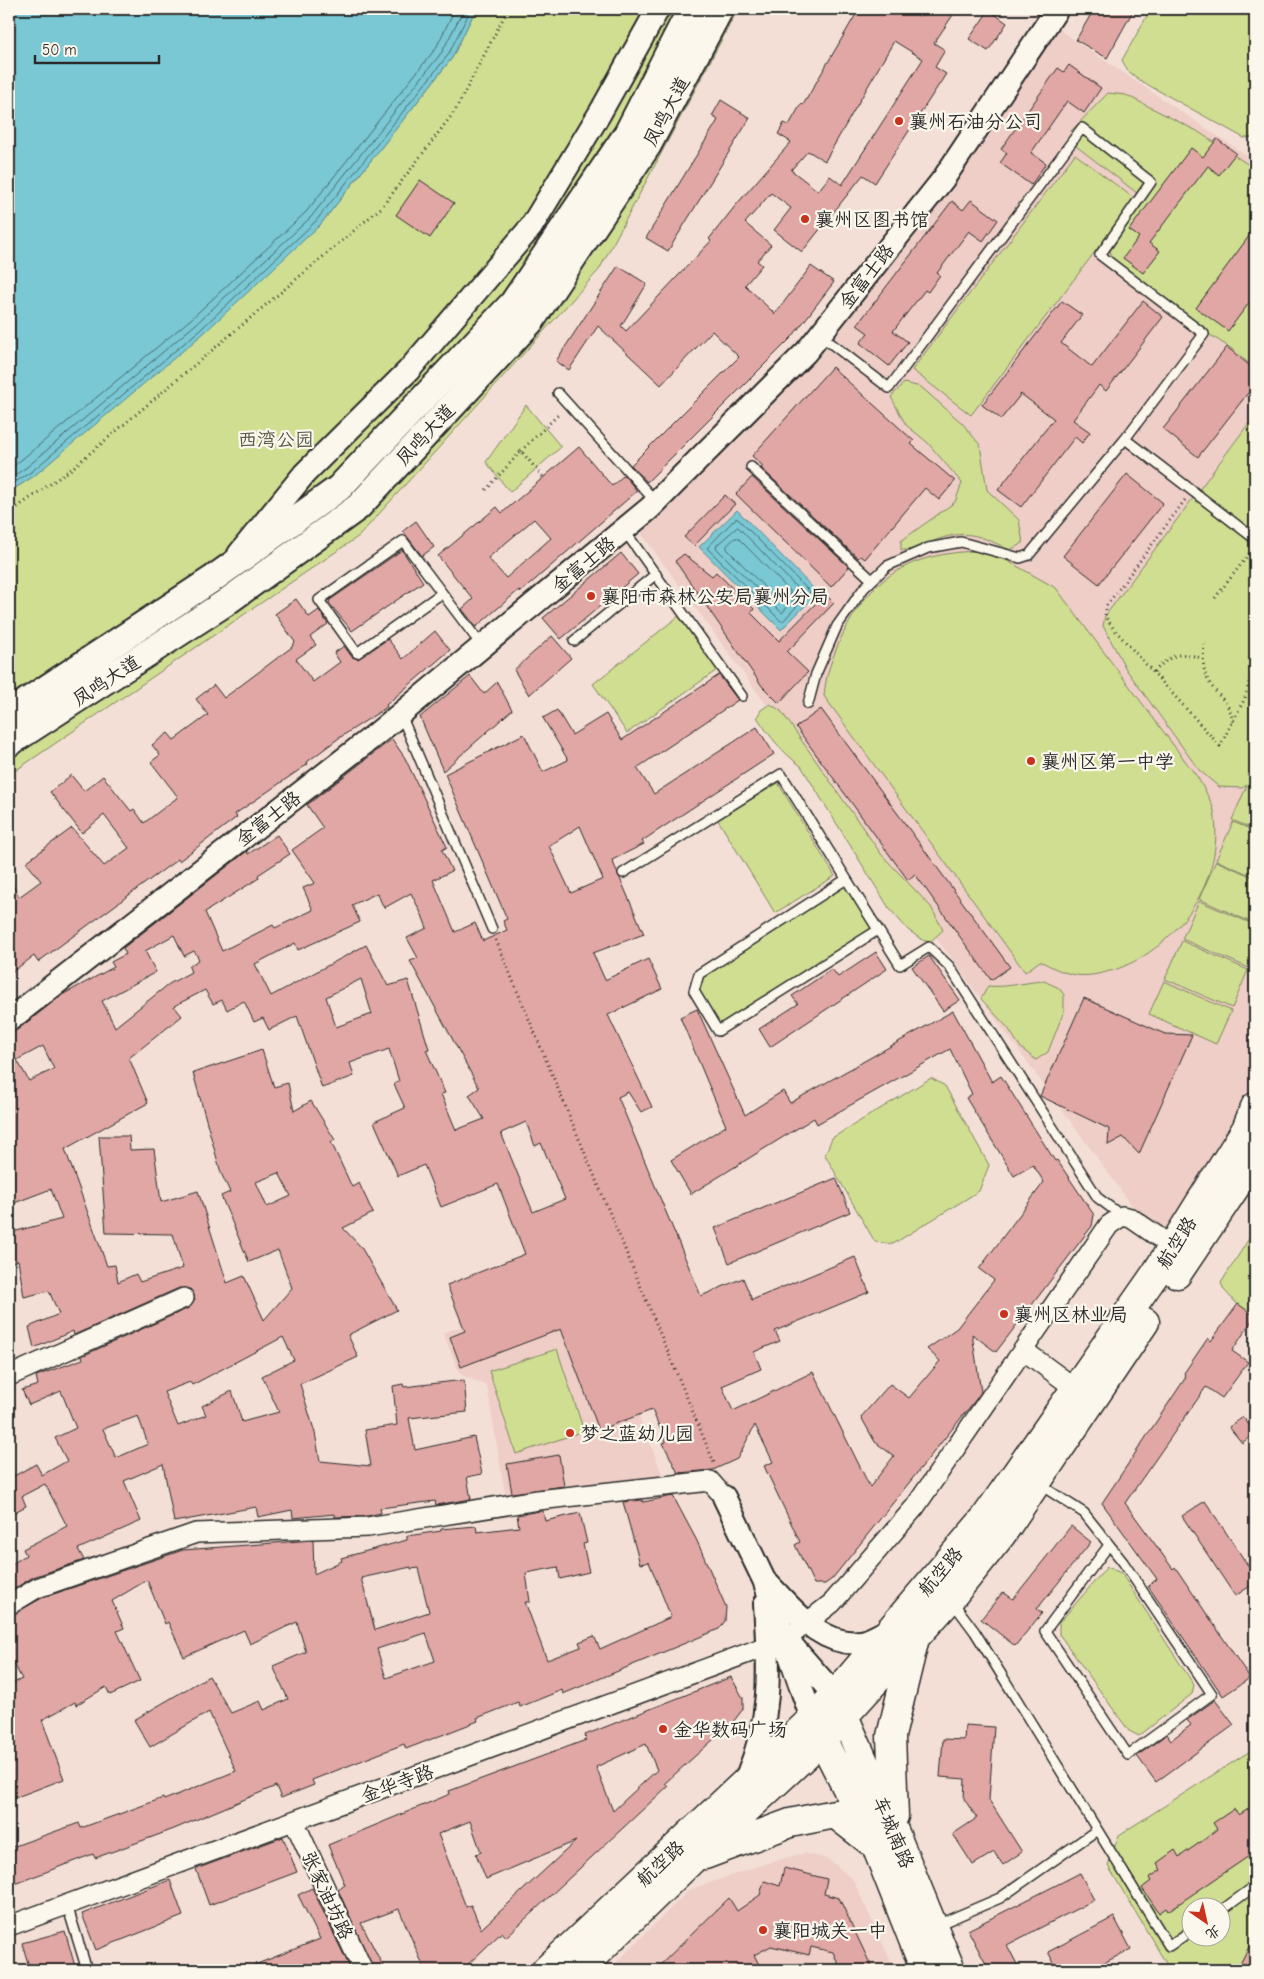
<svg xmlns="http://www.w3.org/2000/svg" width="1264" height="1979" viewBox="0 0 1264 1979" font-family="'Comic Neue','LXGW WenKai TC',sans-serif">
  <style>
    .built { fill: #eecec7 }
    .green { fill: #d0de92; stroke: #7e845e; fill-rule: evenodd }
    .water { fill: #79c8d4; stroke: #5a8990 }
    .lines { fill: none; stroke-linecap: round; stroke-linejoin: round }
    .shore { stroke: #4a6a6f; stroke-width: 1 }
    .building { fill: #e1a7a4; stroke: #2b2b2b; fill-rule: evenodd }
    .service-casing { stroke: #2b2b2b; stroke-width: 12 }
    .minor-casing { stroke: #2b2b2b; stroke-width: 22 }
    .tertiary-casing { stroke: #2b2b2b; stroke-width: 26 }
    .secondary-casing { stroke: #2b2b2b; stroke-width: 30 }
    .primary-casing { stroke: #2b2b2b; stroke-width: 31 }
    .path { stroke: #2b2b2b; stroke-width: 3; stroke-dasharray: 1 4; stroke-linecap: butt }
    .service { stroke: #fbf7ec; stroke-width: 9 }
    .minor { stroke: #fbf7ec; stroke-width: 19 }
    .tertiary { stroke: #fbf7ec; stroke-width: 22 }
    .secondary { stroke: #fbf7ec; stroke-width: 26 }
    .primary { stroke: #fbf7ec; stroke-width: 28 }
    .poi-dot { fill: #c8321e; stroke: #fbf7ec; stroke-width: 2 }
    .labels { text-anchor: middle; stroke-width: 4.5; stroke-linejoin: round; paint-order: stroke }
    .street-label { font-size: 19px; fill: #2b2b2b; stroke: #fbf7ec }
    .poi-label { font-size: 19px; fill: #2b2b2b; stroke: #fbf7ec; text-anchor: start }
    .park-label { font-size: 19px; fill: #545845; stroke: #fbf7ec }
  </style>
  <rect width="100%" height="100%" fill="#f3dfd6"/>
  <filter id="ink" filterUnits="userSpaceOnUse"><feTurbulence type="fractalNoise" baseFrequency=".02" numOctaves="2"/><feDisplacementMap in="SourceGraphic" scale="10" xChannelSelector="R" yChannelSelector="G"/><feConvolveMatrix kernelMatrix="1 2 1 2 8 2 1 2 1" color-interpolation-filters="sRGB"/></filter>
  <g filter="url(#ink)">
    <path class="built" d="M1049 23 1255 161V1107L1168 1255 633 522 806 352Z
      M585 1282 665 1481 506 1499 487 1386 460 1374 443 1333Z
      M804 1853 828 1859 853 1880 895 1970H609L689 1890 770 1862Z"/>
    <path class="green" d="M476 9H738L599 270 359 536 9 775V492L34 476 320 225 452 58Z
      M1151 9H1255V137L1244 138 1141 81 1127 70 1122 60Z
      M1108 93 1126 95 1197 131 1255 169V372C1241 350 1216 341 1196 325 1169 303 1141 282 1113 262L1110 251 1140 206 1137 193 1076 146 1071 131Z
      M1075 154 1135 199 971 415 912 370Z
      M904 383 921 387 962 423 980 445 987 490 1019 520 1023 543 1010 550C979 535 966 528 931 542 921 546 912 551 901 550V541L955 502 962 483 927 442 906 425 891 397Z
      M526 405 561 447 510 492 486 462Z
      M1255 415V780L1252 783 1255 784V830L1232 820 1247 785 1242 788 1219 787 1199 770 1126 669 1103 626 1105 616Z
      M976 551 1006 560 1056 588 1198 778C1203 788 1212 801 1214 812 1226 879 1178 947 1117 969 1103 973 1090 977 1076 975 1063 973 1052 967 1040 961L1025 972 824 696C826 673 832 659 841 638 871 576 909 554 976 551Z
      M680 615 720 668 627 733 593 684Z
      M770 704 781 711 881 854 931 907 943 930 931 941H924L908 930 889 908 801 766C782 752 770 737 757 717L761 710Z
      M778 783 835 876 775 913 718 820Z
      M1233 822 1255 831V877L1216 860Z
      M1216 861 1255 878V924L1199 899Z
      M845 880 878 930 718 1031 694 991 699 974Z
      M1199 901 1255 925V954L1249 968 1182 939Z
      M1182 941 1248 970 1232 1008 1165 979Z
      M1044 981 1059 988 1064 995V1011L1048 1052 1036 1060 1021 1048 1008 1028 981 999 988 986C1007 988 1025 982 1044 981Z
      M1164 981 1231 1011 1216 1044 1149 1014Z
      M931 1078 945 1086 989 1165 979 1191 893 1244 875 1242 825 1155 832 1138Z
      M1255 1229V1323L1224 1290 1221 1283Z
      M557 1349 584 1431 516 1454 489 1371Z
      M1107 1567 1121 1573 1194 1685 1192 1694 1139 1736 1129 1731 1059 1634V1623Z
      M1255 1748V1970H1170L1108 1866 1119 1835ZM1192 1906H1222V1936H1192Z"/>
    <path class="water" d="M9 9H476L452 58 320 225 204 333 34 476 9 492Z
      M737 510 818 593 781 630 699 547Z"/>
    <g class="lines">
      <path class="shore" d="M9 470 191 319 306 212 436 48 455 9
        M9 479 27 467 196 324 311 217 442 52 464 9
        M9 486 31 472 201 329 316 221 448 55 471 9
        M738 519 810 592 782 622 707 548 735 519Z
        M738 527 801 592 782 613 716 548 717 545Z
        M735 538H738L790 591V594L783 602H779L727 549V546Z"/>
    </g>
    <path class="building" d="M859 9H907L920 16 925 9H957L934 43 945 50 935 67 946 74 875 183 863 175 802 252 774 230 791 208 771 193 745 223 771 245 757 261 762 265 745 285 775 314 811 266 834 282 792 337 647 482 631 465 739 357 712 331 661 385 598 326 569 370 556 361 618 266 647 284 621 326 626 331 711 241 709 239 736 205 791 142 778 134 784 123 789 125 801 104 803 105ZM894 41 923 59 842 185 830 176 818 191 791 170 808 151 825 161Z
      M1094 9H1134L1107 58 1076 40Z
      M989 10 1007 23 988 51 969 39Z
      M1069 65 1101 88 1084 113 1067 101 1031 153 1046 163 1031 185 1000 163 1007 153 1001 149 1058 68 1064 72Z
      M721 100 750 118 668 251 646 238 718 120 712 116Z
      M1217 139 1236 153 1219 175 1208 166 1149 243 1160 251 1143 273 1123 258 1139 237 1129 230 1191 148 1203 157Z
      M420 180 454 203 430 238 396 215Z
      M971 200 998 220 983 241 969 231 937 273 940 275 928 292 925 290 893 331 908 342 889 366 860 343 868 333 857 325 952 201 963 210Z
      M1255 228V295L1228 331 1196 308Z
      M1062 301 1082 315 1061 343 1092 367 1143 301 1163 317 1106 391 1099 385 1073 420 1090 432 1082 443 1075 437 1021 507 998 490 1054 419 1021 394 1001 419 982 405Z
      M1227 347 1255 370V384L1198 457 1163 429Z
      M832 367 914 441 911 444 955 481 939 500 925 488 865 559 861 556 858 558 761 468 763 466 752 456Z
      M579 447 612 486 624 475 637 491 521 592 519 590 476 627 462 609 473 599 438 556 497 507 502 513ZM534 519 551 538 506 578 488 558Z
      M1127 474 1163 503 1099 584 1063 556Z
      M752 477 849 567 831 587 736 494Z
      M725 495 735 504 694 546 684 537Z
      M416 521 434 547 422 556 403 531Z
      M402 550 423 582 352 631 329 603 330 600Z
      M621 553 638 574 561 639 543 618Z
      M684 554 712 576 716 572 754 609 751 613 779 641 825 594 834 603 787 652 808 672 779 703 762 686 675 561Z
      M296 599 309 617 319 610 328 624 310 637 316 645 296 659 313 682 340 662 334 653 344 646 352 657 358 659 388 639 403 659 435 631 450 650 386 705 387 707 339 738 307 762 308 764 235 814 237 817 179 861 178 859 38 962 34 956 9 974V938L14 934 9 926V877L19 897 41 881 26 862 72 828 104 866 129 848 104 815 82 833 50 792 71 775 84 791 103 776 131 811 134 809 144 823 178 797 151 762 160 755 152 745 168 733 174 740 208 715 196 699 214 685 224 698 292 647 295 642 275 614Z
      M552 636 571 658 529 695 514 670Z
      M719 675 738 700 637 768 654 794 757 727 774 754 642 841 644 844 612 860 644 934 593 953 605 980 648 959 662 989 608 1015 652 1107 641 1112 628 1092 618 1097 701 1296 743 1278 752 1300 855 1257 869 1292 775 1331 780 1341 754 1352 761 1369 722 1386 733 1411 813 1372 870 1487 894 1456 875 1442 861 1417 890 1384 909 1398 940 1361 927 1349 957 1328 994 1280 979 1269 1044 1182 1033 1165 1014 1176 966 1098 972 1094 950 1049 817 1124 814 1118 691 1194 671 1160 726 1126 680 1017 697 1009 745 1115 783 1091 790 1103 953 1011 992 1082 1001 1076 1055 1161 1057 1160 1094 1215 1092 1226 996 1352 972 1334 981 1392 977 1398 832 1579 825 1584H814L795 1545 800 1542 764 1466 773 1462 755 1425 737 1459 713 1470 678 1473 663 1443 666 1442 652 1410 599 1430 561 1329 461 1367 450 1337 465 1331 447 1285 525 1254 498 1184 441 1207 424 1165 398 1176 374 1122 405 1108 394 1084 399 1081 389 1049 350 1063 354 1076 322 1088 297 1016 269 1030 263 1018 254 1022 244 1001 227 1010 222 1000 213 1004 205 990 174 1006 182 1016 129 1058 148 1103 65 1149 107 1266 115 1265 118 1282 136 1274 140 1282 183 1268 173 1234 106 1233 99 1136H129L130 1150 154 1149 161 1202 198 1191 227 1283 244 1276 264 1320 292 1288 278 1250 249 1262 221 1196 230 1192 221 1173 193 1073 262 1050 274 1087 288 1083 294 1111 311 1101 335 1140 331 1142 352 1187 359 1183 373 1213 343 1228 361 1247 397 1310 348 1335 358 1357 300 1384 315 1433 320 1461 371 1466 365 1430 397 1425 393 1386 403 1384 404 1387 464 1380 467 1412 409 1418 415 1450 474 1437 482 1474 467 1477 471 1499 436 1505 435 1501 380 1508 381 1513 367 1516 335 1517V1514L293 1518 292 1510 258 1517 256 1507 174 1522 163 1464 124 1481 141 1521 78 1549 84 1560 33 1577 9 1592V1566L26 1555 23 1549 67 1526 45 1484 22 1496 26 1506 9 1515V1465L14 1476 36 1464 42 1475 67 1461 55 1438 76 1428 61 1391 29 1405 22 1390 38 1385 36 1376 83 1359 82 1356 189 1308 195 1299 190 1289 179 1288 74 1335 73 1331 34 1348 29 1327 59 1314 49 1291 24 1297 18 1260 9 1264V1233L62 1219 51 1189 9 1205V1033L17 1030 62 995 114 967 111 962 126 954 123 948 247 851 248 854 277 835 290 854 258 875 259 878 205 912 222 951 273 925 275 928 313 910 303 888 315 883 292 850 323 828 307 805 392 739 405 758 447 847 442 850 452 871 433 880 455 932 475 923 483 941 507 930 503 921 507 919 445 774 524 734 543 772 568 760 543 718 557 710 572 735 606 714 622 740ZM580 826 603 879 571 893 549 846ZM377 893 384 908 411 893 422 915 427 928 407 938 418 958 410 961 479 1088 469 1095 484 1119 456 1130 441 1094 445 1093 426 1050 429 1049 408 980 388 986 366 945 271 996 255 964 295 943 298 950 360 922 352 905ZM174 935 184 956 194 951 199 959 189 967 191 972 169 984 115 1027 102 1001 156 972 145 951ZM361 979 372 1014 336 1027 326 997ZM43 1046 54 1069 29 1081 17 1060ZM526 1122 535 1146 541 1143 565 1199 533 1212 501 1133ZM279 1173 291 1196 267 1207 256 1182ZM283 1337 294 1360 262 1376 279 1412 242 1422 232 1391 202 1406 206 1415 178 1426 164 1392 190 1382 192 1385ZM138 1416 148 1444 116 1458 103 1429Z
      M470 676 484 694 497 682 512 710 443 771 420 717Z
      M821 709 1010 967 991 980 915 874 908 880 796 727Z
      M876 952 887 969 770 1047 759 1029 798 1004 792 996 832 969 838 977Z
      M929 956 960 1000 943 1011 912 967Z
      M1084 998 1165 1034 1192 1035 1139 1154 1123 1137 1108 1145 1109 1129 1040 1096Z
      M836 1178 850 1212 729 1263 715 1228Z
      M1238 1304 1255 1316 1232 1351 1248 1362 1222 1398 1206 1387 1125 1503 1173 1569 1175 1567 1250 1678 1223 1696 1148 1586 1157 1579 1102 1503 1186 1377 1184 1373 1208 1338 1211 1341Z
      M1243 1417 1255 1433 1242 1443 1229 1427Z
      M559 1455 564 1486 512 1493 507 1464Z
      M673 1496 697 1541 726 1607 725 1621 719 1629 563 1694 562 1690 520 1707 518 1702 477 1718 478 1721 406 1749 404 1744 312 1780 314 1785 281 1798 276 1786 174 1829 95 1858 93 1854 9 1886V1848L79 1823 81 1828 163 1798 164 1800 236 1771 209 1712 150 1747 134 1720 209 1676 231 1713 260 1701 264 1710 288 1699 273 1666 306 1652 297 1622 250 1644 244 1630 184 1657 168 1622 165 1624 147 1580 112 1601 124 1628 117 1631 140 1681 110 1695 106 1687 76 1705 75 1702 42 1720 64 1779 9 1800V1685L22 1679 9 1655V1616L42 1598 183 1550 313 1540 314 1574 342 1561 341 1558 407 1540V1536L441 1531V1529L476 1526 477 1532 519 1527 517 1515 540 1511H543L545 1521 580 1513 587 1543 583 1544 589 1572 560 1579 558 1567 526 1573 530 1602H525L547 1660 581 1647 579 1642 594 1636 600 1649 671 1617 649 1562 640 1564 623 1502 642 1500 643 1502ZM411 1567V1569L418 1568 429 1612 375 1630 361 1578ZM426 1633 435 1661 386 1678 377 1649Z
      M1205 1501 1255 1576V1583L1235 1596 1182 1516Z
      M1071 1526 1091 1542 1037 1609 1042 1613 1015 1646 981 1619 1003 1592 1013 1599Z
      M731 1677 743 1698V1709L733 1722 665 1783 668 1786 506 1937 502 1932 462 1970H425L399 1909 361 1923 385 1970H374L338 1890 345 1885 328 1845 450 1794 449 1791 586 1740 585 1735ZM646 1744 657 1770 613 1811 596 1767ZM470 1821 481 1852 476 1854 486 1879 576 1841 481 1929 471 1905 466 1907 438 1834Z
      M1215 1700 1234 1725 1156 1782 1137 1756 1167 1734 1171 1740 1191 1725 1187 1720Z
      M965 1725 994 1727 989 1800 1022 1852 1003 1865 994 1852 973 1865 953 1834 977 1818 964 1799 965 1779 940 1777 943 1739 964 1740Z
      M1250 1808 1255 1815V1852L1168 1911 1166 1908 1159 1913 1142 1888 1151 1881 1149 1878 1161 1870 1157 1863 1175 1850 1179 1857 1205 1839 1217 1829 1213 1823 1234 1809 1239 1815Z
      M283 1837 297 1872 209 1905 196 1869Z
      M784 1868 827 1879 824 1894 839 1898 873 1970H841L833 1952 811 1947 809 1955 771 1946 754 1955 762 1970H655L729 1898 737 1911 760 1895 764 1881 780 1886Z
      M1080 1873 1094 1900 1007 1945 1020 1970H989L968 1930Z
      M170 1880 183 1916 96 1950 82 1914Z
      M312 1888 351 1970H242L320 1939 298 1895Z
      M1114 1917 1131 1949 1090 1970H1058L1048 1952Z
      M65 1931 76 1970H30L22 1943Z
      M1255 1935V1970H1237Z"/>
    <g class="lines">
      <defs>
        <path id="service" d="M820 335 889 388 1082 128 1151 182 1100 255 1204 334 1125 439 1255 539
          M558 393 656 502
          M751 467 872 580
          M624 530 742 696
          M442 593 357 653 319 600 403 541 482 646
          M574 641 656 574
          M808 704 816 674 837 626 864 588 887 566 928 548 961 542 1020 558 1029 555 1125 439
          M401 715 492 929
          M623 873 781 774 900 965 929 947 949 966 1098 1198 1122 1216
          M845 880 699 974 694 991 718 1031 878 930
          M1039 1484 1084 1513 1123 1562 1212 1694 1128 1755 1045 1631 1109 1545
          M952 1601 975 1632 1169 1946 1192 1930
          M67 1905 87 1970
          M1222 1910 1255 1886
          M937 1925 1000 1898 1097 1830"/>
        <path id="minor" d="M1023 1350 1076 1389
          M9 1376 184 1298
          M9 1605 37 1588 196 1533 368 1527 538 1500 710 1481 724 1497
          M294 1821 363 1970
          M9 1926 786 1639 832 1603 915 1507 1109 1225 1122 1216 1131 1218 1173 1247"/>
        <path id="tertiary" d="M239 554 305 473 408 371 531 227 600 113 658 9
          M9 1020 375 735 650 508 806 352 944 178 1057 9
          M724 1497 764 1580 812 1719
          M768 1584C793 1609 821 1647 861 1642 870 1641 881 1633 890 1630
          M793 1647 835 1695
          M746 1779C773 1716 769 1670 765 1604"/>
        <path id="secondary" d="M9 713 214 578 339 488 513 303 627 134 691 9
          M9 743 225 603 358 507 531 321 648 145 720 9"/>
        <path id="primary" d="M1177 1274 1255 1158
          M838 1702 895 1833 951 1970
          M815 1725 876 1846 925 1970
          M894 1816 891 1736 914 1642
          M705 1855 790 1823 835 1814 871 1842
          M546 1970 812 1719 835 1695 985 1518 1156 1273 1246 1129 1255 1107
          M579 1970 692 1860 822 1740 950 1599 1002 1534 1145 1322"/>
      </defs>
      <use href="#service" class="service-casing"/>
      <use href="#minor" class="minor-casing"/>
      <use href="#tertiary" class="tertiary-casing"/>
      <use href="#secondary" class="secondary-casing"/>
      <use href="#primary" class="primary-casing"/>
      <path class="path" d="M521 451 560 413
        M486 490 521 451 544 478
        M1185 500 1107 605 1105 616 1113 628 1220 746 1245 698 1254 664 1255 619
        M9 513 70 470 382 207 455 111 508 9
        M1215 598 1253 549
        M1204 644C1203 657 1202 671 1209 682 1219 699 1229 700 1233 722
        M1154 672C1170 655 1180 650 1203 659
        M496 940 715 1465"/>
      <use href="#service" class="service"/>
      <use href="#minor" class="minor"/>
      <use href="#tertiary" class="tertiary"/>
      <use href="#secondary" class="secondary"/>
      <use href="#primary" class="primary"/>
    </g>
  </g>
  <g class="poi-dot">
    <circle cx="899" cy="121" r="5"/>
    <circle cx="805" cy="219" r="5"/>
    <circle cx="591" cy="596" r="5"/>
    <circle cx="1031" cy="761" r="5"/>
    <circle cx="1004" cy="1314" r="5"/>
    <circle cx="570" cy="1433" r="5"/>
    <circle cx="663" cy="1729" r="5"/>
    <circle cx="763" cy="1930" r="5"/>
  </g>
  <g class="labels">
    <g class="street-label">
      <text transform="translate(666 111) rotate(-62)" y="7">凤鸣大道</text>
      <text transform="translate(866 276) rotate(-52)" y="7">金富士路</text>
      <text transform="translate(425 434) rotate(-47)" y="7">凤鸣大道</text>
      <text transform="translate(583 564) rotate(-40)" y="7">金富士路</text>
      <text transform="translate(106 680) rotate(-33)" y="7">凤鸣大道</text>
      <text transform="translate(268 818) rotate(-38)" y="7">金富士路</text>
      <text transform="translate(1176 1242) rotate(-58)" y="7">航空路</text>
      <text transform="translate(940 1571) rotate(-50)" y="7">航空路</text>
      <text transform="translate(397 1783) rotate(-20)" y="7">金华寺路</text>
      <text transform="translate(894 1832) rotate(67)" y="7">车城南路</text>
      <text transform="translate(660 1863) rotate(-43)" y="7">航空路</text>
      <text transform="translate(328 1895) rotate(65)" y="7">张家油坊路</text>
    </g>
    <g class="poi-label">
      <text x="909" y="128">襄州石油分公司</text>
      <text x="815" y="226">襄州区图书馆</text>
      <text x="601" y="603">襄阳市森林公安局襄州分局</text>
      <text x="1041" y="768">襄州区第一中学</text>
      <text x="1014" y="1321">襄州区林业局</text>
      <text x="580" y="1440">梦之蓝幼儿园</text>
      <text x="673" y="1736">金华数码广场</text>
      <text x="773" y="1937">襄阳城关一中</text>
    </g>
    <g class="park-label">
      <text x="276" y="446">西湾公园</text>
    </g>
  </g>
  <rect width="1264" height="1979" fill="none" stroke="#fbf7ec" stroke-width="30"/>
  <rect x="15" y="15" width="1234" height="1949" fill="none" stroke="#2b2b2b" stroke-width="2" filter="url(#ink)"/>
  <g transform="translate(1206 1922) rotate(146)"><circle r="24" fill="#fbf7ec" stroke="#a8a59f"/>
  <path d="M0-4L9 19L0 12L-9 19Z" fill="#c8321e"/>
  <text y="-8" font-size="14" font-weight="bold" text-anchor="middle" fill="#2b2b2b">北</text>
  </g>
  <path d="M35 55v8h124v-8" fill="none" stroke="#2b2b2b" stroke-width="2.5"/>
  <text x="42" y="55" font-size="15" fill="#2b2b2b" stroke="#fbf7ec" stroke-width="4" paint-order="stroke">50 m</text>
</svg>
